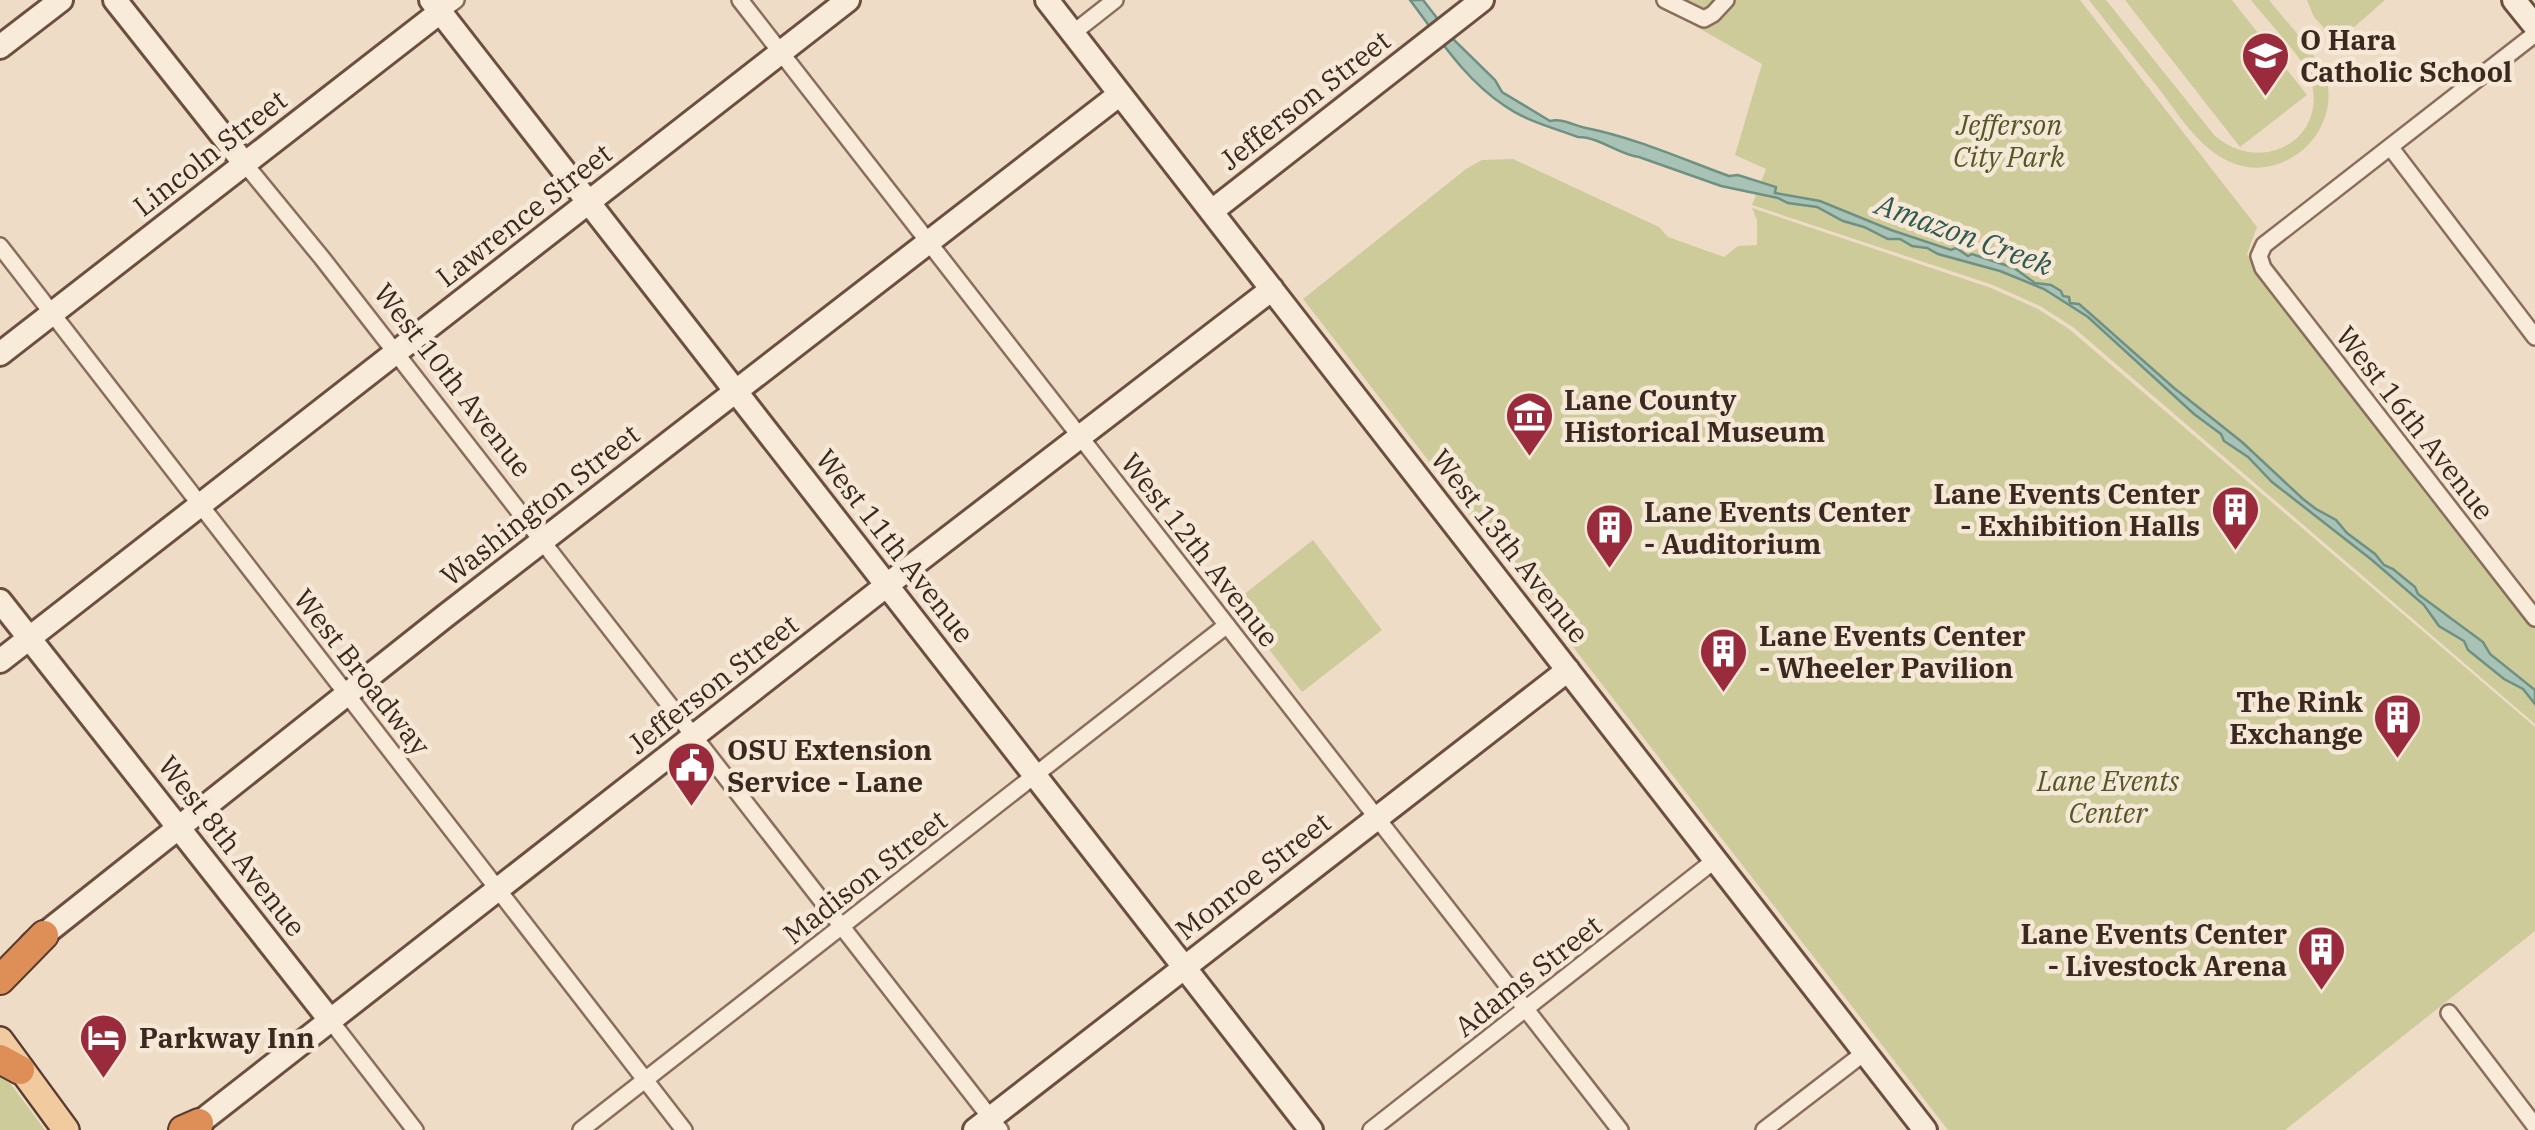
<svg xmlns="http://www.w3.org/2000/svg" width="2535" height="1130" viewBox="0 0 2535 1130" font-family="'IBM Plex Serif',serif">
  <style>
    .green { fill: #cdcb9a }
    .water { fill: #a8c2b6; stroke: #6e9183; stroke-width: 2.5 }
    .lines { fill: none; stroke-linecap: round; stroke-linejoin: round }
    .street-casing { stroke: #8b6d5c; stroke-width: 20 }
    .secondary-casing { stroke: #6c4f3f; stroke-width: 28 }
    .primary-casing { stroke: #593c30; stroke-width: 30 }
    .highway-casing { stroke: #593c30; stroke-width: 32 }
    .street { stroke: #f9ebda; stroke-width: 15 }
    .secondary { stroke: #f9ebda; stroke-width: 22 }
    .primary { stroke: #f1cb9f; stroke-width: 25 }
    .highway { stroke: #de8e57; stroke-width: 28 }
    .labels { text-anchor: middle; stroke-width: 9; stroke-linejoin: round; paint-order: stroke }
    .poi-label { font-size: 28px; font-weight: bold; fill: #3b281f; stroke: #f6e8d6; text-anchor: start }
    .street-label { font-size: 28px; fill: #3b281f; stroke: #f6e8d6 }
    .park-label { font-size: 28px; font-style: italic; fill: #525726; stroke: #f6e8d6 }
    .water-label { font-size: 30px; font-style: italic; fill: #2f5a51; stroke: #f6e8d6 }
  </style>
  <rect width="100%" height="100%" fill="#efdcc6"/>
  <path class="green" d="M1680 0H2080L2257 227 2247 254 2535 626V724L2073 327 2040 306 1993 285 1752 205 1766 169 1735 155 1762 64 1667 10Z
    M2089 0H2106L2215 136C2265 178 2332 135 2309 75 2302 57 2265 18 2251 0H2269C2284 19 2322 59 2327 81 2339 135 2281 185 2230 162 2198 148 2177 112 2156 85 2133 57 2111 28 2089 0Z
    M2125 0H2232L2307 95 2240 147Z
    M2307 0H2385L2337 42 2314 17Z
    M1513 159 1659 227 1668 237 1724 257 1738 246 1757 245V220L1752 208 1991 288 2038 309 2069 329 2535 727V931L2285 1130H1948L1303 299 1466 169 1482 160Z
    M1313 540 1382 630 1302 692 1233 603Z
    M0 1070 1 1071 45 1130H0Z"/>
  <path class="water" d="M1410 0H1423L1454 40 1495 80 1502 92 1550 121C1564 118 1574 126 1586 128 1636 138 1682 159 1729 176L1738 175 1776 187 1775 193 1820 201 1891 230 1951 250 1956 248 1968 256 1972 254 2014 268 2035 283 2051 285 2061 291 2063 296 2069 297 2070 303 2079 304 2086 310 2174 388 2242 442 2303 499 2316 509 2336 520 2347 533 2375 554 2384 565 2393 569 2415 587 2418 594 2483 642 2490 654 2535 690V704L2523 689 2504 679 2468 650 2464 641 2439 626 2424 605 2372 560 2272 482 2248 457 2224 441 2221 434 2194 414 2088 317 2044 289 2000 271 1938 254 1927 248 1912 246 1900 239H1888L1864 227 1843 221 1817 207 1788 203 1778 198 1721 186 1639 157C1619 155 1600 137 1578 137 1554 128 1526 121 1505 106 1465 80 1438 37 1410 0Z"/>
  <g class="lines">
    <defs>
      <path id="street" d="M740 0 1620 1130
        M1665 0 1704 19 1713 14 1726 0
        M440 12 456 0
        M1073 33 1115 0
        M2535 34 2264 245 2259 256 2263 268 2535 618
        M2391 148 2535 337
        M245 164 322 258 1000 1130
        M0 246 684 1130
        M2449 1013 2535 1126
        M330 1020 415 1130
        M581 1130 1227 625
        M1371 1130 1715 860
        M1764 1130 1864 1053"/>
      <path id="secondary" d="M115 0 245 164
        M431 0 1311 1130
        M1047 0 1925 1130
        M2514 0 2535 26
        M0 47 61 0
        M1212 211 1482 0
        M0 354 440 12
        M0 601 330 1020
        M0 661 848 0
        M32 944 444 617 1120 94
        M194 1130 199 1123 887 585 1272 289
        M975 1130 1568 670"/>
      <path id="primary" d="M0 1040 66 1130"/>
      <path id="highway" d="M0 980 44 935
        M0 1059 20 1070
        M183 1130 199 1123"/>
    </defs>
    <use href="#street" class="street-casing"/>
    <use href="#secondary" class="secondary-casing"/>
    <use href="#primary" class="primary-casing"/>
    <use href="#highway" class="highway-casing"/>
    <use href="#street" class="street"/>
    <use href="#secondary" class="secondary"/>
    <use href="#primary" class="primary"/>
    <use href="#highway" class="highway"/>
  </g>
  <defs>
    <symbol id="school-pin" viewBox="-11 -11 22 30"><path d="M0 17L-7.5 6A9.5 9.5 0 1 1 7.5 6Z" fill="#9a2b3d" stroke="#f6e8d6"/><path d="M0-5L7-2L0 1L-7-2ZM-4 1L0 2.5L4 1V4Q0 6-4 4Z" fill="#fff"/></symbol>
    <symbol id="museum-pin" viewBox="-11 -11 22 30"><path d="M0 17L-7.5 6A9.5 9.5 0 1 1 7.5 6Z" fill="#9a2b3d" stroke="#f6e8d6"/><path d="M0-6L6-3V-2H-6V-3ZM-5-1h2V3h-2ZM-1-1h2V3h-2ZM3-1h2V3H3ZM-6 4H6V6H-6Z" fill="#fff"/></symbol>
    <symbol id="building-pin" viewBox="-11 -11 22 30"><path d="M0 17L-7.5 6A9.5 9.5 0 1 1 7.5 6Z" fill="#9a2b3d" stroke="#f6e8d6"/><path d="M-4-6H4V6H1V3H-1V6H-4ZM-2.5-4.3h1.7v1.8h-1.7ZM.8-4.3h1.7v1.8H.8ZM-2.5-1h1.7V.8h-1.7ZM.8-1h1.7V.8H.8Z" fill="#fff"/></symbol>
    <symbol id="civic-pin" viewBox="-11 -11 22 30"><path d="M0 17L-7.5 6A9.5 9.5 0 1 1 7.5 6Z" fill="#9a2b3d" stroke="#f6e8d6"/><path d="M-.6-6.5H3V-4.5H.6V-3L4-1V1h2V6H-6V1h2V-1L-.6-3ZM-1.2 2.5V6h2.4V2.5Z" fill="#fff"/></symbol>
    <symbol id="hotel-pin" viewBox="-11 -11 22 30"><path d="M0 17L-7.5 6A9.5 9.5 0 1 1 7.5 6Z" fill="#9a2b3d" stroke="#f6e8d6"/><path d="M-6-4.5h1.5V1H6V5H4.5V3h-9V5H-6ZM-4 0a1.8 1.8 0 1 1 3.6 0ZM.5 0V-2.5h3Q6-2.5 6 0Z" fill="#fff"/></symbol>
  </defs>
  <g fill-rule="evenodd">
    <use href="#school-pin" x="2238" y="28" width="55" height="75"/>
    <use href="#museum-pin" x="1502" y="388" width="55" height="75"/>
    <use href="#building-pin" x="2208" y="482" width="55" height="75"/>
    <use href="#building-pin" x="1582" y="500" width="55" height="75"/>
    <use href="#building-pin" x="1696" y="624" width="55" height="75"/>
    <use href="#building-pin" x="2370" y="690" width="55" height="75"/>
    <use href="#civic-pin" x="664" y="738" width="55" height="75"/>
    <use href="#building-pin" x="2294" y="922" width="55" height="75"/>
    <use href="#hotel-pin" x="76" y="1010" width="55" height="75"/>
  </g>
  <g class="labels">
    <g class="poi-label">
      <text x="2300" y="50">O Hara<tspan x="2300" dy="32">Catholic School</tspan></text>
      <text x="1564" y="410">Lane County<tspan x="1564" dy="32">Historical Museum</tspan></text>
      <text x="2200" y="504" text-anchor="end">Lane Events Center<tspan x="2200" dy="32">- Exhibition Halls</tspan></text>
      <text x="1644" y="522">Lane Events Center<tspan x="1644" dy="32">- Auditorium</tspan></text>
      <text x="1759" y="646">Lane Events Center<tspan x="1759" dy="32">- Wheeler Pavilion</tspan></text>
      <text x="2363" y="712" text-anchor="end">The Rink<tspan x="2363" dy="32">Exchange</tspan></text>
      <text x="727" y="760">OSU Extension<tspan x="727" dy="32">Service - Lane</tspan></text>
      <text x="2287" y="944" text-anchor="end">Lane Events Center<tspan x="2287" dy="32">- Livestock Arena</tspan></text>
      <text x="139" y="1048">Parkway Inn</text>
    </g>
    <g class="street-label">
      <text transform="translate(1305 100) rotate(-38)" y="10">Jefferson Street</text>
      <text transform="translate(210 153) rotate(-38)" y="10">Lincoln Street</text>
      <text transform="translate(524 215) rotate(-38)" y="10">Lawrence Street</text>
      <text transform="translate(453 380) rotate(52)" y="10">West 10th Avenue</text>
      <text transform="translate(2415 423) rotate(52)" y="10">West 16th Avenue</text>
      <text transform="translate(540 505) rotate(-38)" y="10">Washington Street</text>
      <text transform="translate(895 546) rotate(52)" y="10">West 11th Avenue</text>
      <text transform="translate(1510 546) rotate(52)" y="10">West 13th Avenue</text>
      <text transform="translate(1200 550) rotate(52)" y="10">West 12th Avenue</text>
      <text transform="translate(362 672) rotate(52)" y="10">West Broadway</text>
      <text transform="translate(713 684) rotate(-38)" y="10">Jefferson Street</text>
      <text transform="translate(232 846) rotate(52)" y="10">West 8th Avenue</text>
      <text transform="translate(1253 876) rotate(-38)" y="10">Monroe Street</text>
      <text transform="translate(865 877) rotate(-38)" y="10">Madison Street</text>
      <text transform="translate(1528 976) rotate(-38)" y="10">Adams Street</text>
    </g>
    <g class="park-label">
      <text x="2009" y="135">Jefferson<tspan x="2009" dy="32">City Park</tspan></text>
      <text x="2108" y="791">Lane Events<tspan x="2108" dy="32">Center</tspan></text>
    </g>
    <g class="water-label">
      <text transform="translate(1964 235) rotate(20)" y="10">Amazon Creek</text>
    </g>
  </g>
</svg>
